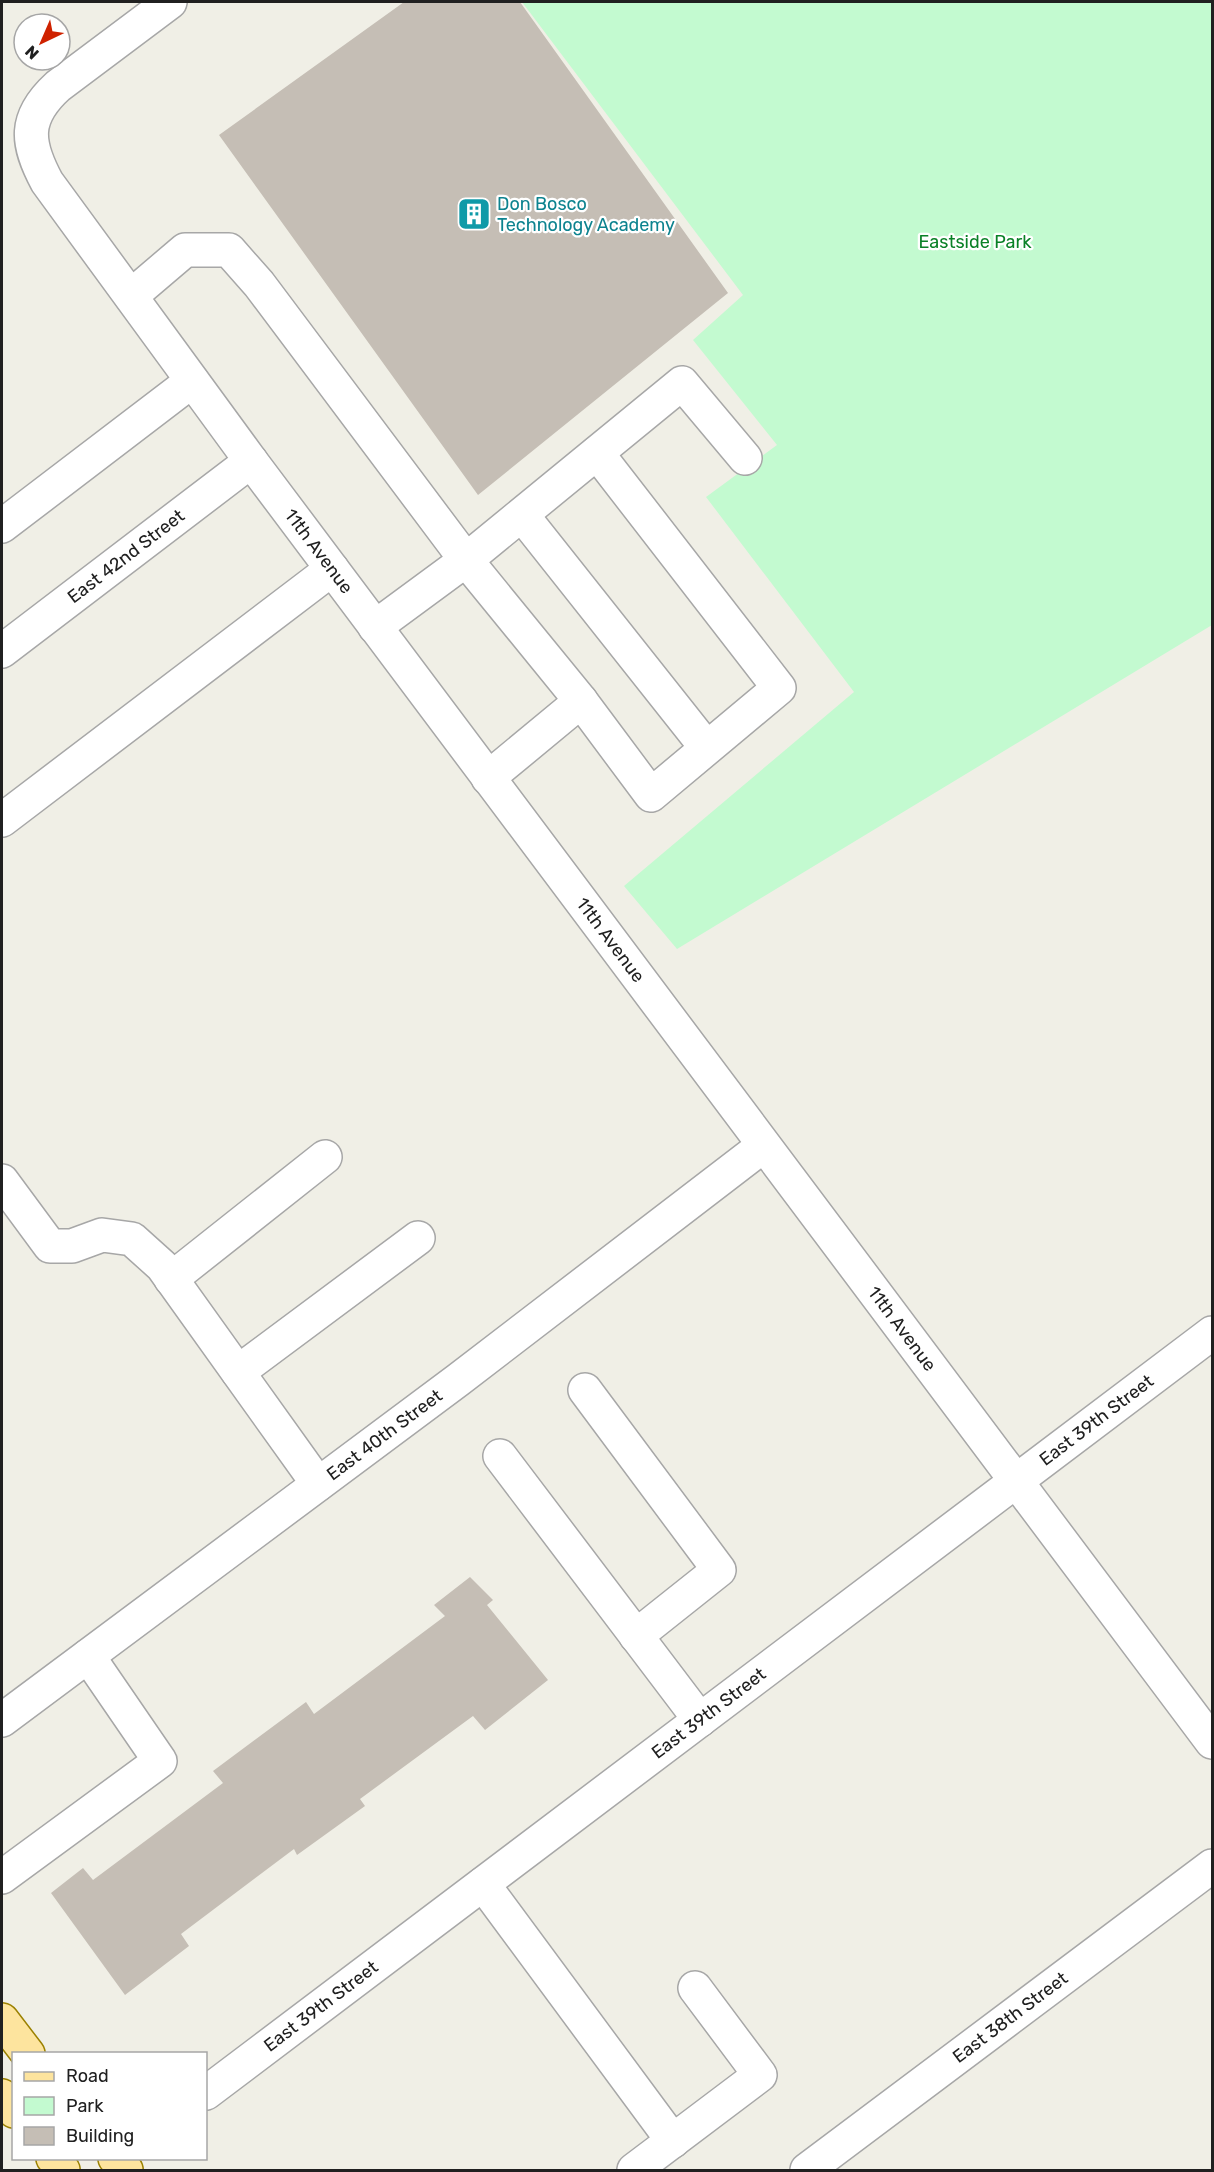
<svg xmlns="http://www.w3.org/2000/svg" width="1214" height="2172" viewBox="0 0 1214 2172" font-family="Rubik,sans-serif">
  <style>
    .park { fill: #c3fad0 }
    .building { fill: #c5beb5 }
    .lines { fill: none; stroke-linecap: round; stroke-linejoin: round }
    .minor-casing { stroke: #a7a7a7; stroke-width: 36 }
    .major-casing { stroke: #9b8100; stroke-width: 36 }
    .minor { stroke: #fff; stroke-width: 33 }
    .major { stroke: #fde49e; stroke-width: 33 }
    .labels { text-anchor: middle; stroke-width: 4.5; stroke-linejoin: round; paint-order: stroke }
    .culture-label { font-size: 18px; fill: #0d838f; stroke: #fff; text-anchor: start }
    .park-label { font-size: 18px; fill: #0a8127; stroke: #fff }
    .street-label { font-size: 18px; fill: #202020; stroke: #fff }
  </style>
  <rect width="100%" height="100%" fill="#f0efe6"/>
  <path class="park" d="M522 2H1212V625L677 949 624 886 854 692 706 497 777 445 693 340 743 295Z"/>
  <path class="building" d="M404 2H520L728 293 478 495 219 135Z
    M470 1577 493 1600 487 1605 548 1680 485 1730 473 1716 360 1799 365 1806 297 1855 294 1849 181 1934 189 1946 125 1995 51 1893 83 1868 93 1880 223 1783 213 1771 306 1702 314 1714 445 1616 434 1605Z"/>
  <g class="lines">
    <defs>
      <g id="minor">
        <path id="s1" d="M170 2 58 86C23 118 26 143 47 182L251 461 1212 1742"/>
        <path d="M131 296 185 250H229L259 284 466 560 581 701 488 778"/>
        <path d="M522 515 706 747"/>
        <path d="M2 526 192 381"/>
        <path d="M375 627 466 560 682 383 745 458"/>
        <path id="s2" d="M2 651 251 461"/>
        <path d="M581 701 651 795 779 688 597 453"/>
        <path d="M2 820 332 569"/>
        <path d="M2 1181 50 1246H72L102 1235 132 1239 162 1266 318 1484"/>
        <path d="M171 1279 325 1157"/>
        <path d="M238 1372 418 1238"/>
        <path d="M585 1390 719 1570 636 1636"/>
        <path d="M500 1456 700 1720"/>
        <path id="s3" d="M2 1720 458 1380 763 1146"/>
        <path d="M2 1877 160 1761 88 1656"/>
        <path d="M483 1884 673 2141"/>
        <path id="s4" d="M206 2093 1212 1333"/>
        <path d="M634 2170 760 2075 695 1988"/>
        <path id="s5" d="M807 2170 1212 1866"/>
      </g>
      <path id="major" d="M2 2020 28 2054
        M2 2096 14 2111
        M53 2158 63 2170
        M115 2158 126 2170"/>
    </defs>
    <use href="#minor" class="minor-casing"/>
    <use href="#major" class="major-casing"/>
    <use href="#minor" class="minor"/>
    <use href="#major" class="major"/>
  </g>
  <defs>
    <symbol id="building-square" viewBox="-11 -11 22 22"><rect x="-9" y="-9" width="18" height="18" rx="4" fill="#0f9aa8" stroke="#fff"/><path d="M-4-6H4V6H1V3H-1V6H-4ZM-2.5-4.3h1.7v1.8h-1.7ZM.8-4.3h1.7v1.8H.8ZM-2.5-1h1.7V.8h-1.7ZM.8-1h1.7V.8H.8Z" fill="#fff"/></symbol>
  </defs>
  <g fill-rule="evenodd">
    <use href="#building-square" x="455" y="195" width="38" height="38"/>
  </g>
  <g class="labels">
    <g class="culture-label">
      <text x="497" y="210">Don Bosco<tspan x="497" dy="21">Technology Academy</tspan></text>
    </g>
    <g class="park-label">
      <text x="975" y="248">Eastside Park</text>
    </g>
    <g class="street-label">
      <text dy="6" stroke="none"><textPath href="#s1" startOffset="706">11th Avenue</textPath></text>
      <text dy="6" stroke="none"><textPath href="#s2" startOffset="156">East 42nd Street</textPath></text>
      <text dy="6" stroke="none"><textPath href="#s1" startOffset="1192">11th Avenue</textPath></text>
      <text dy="6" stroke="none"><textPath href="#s1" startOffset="1678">11th Avenue</textPath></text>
      <text dy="6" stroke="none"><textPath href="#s4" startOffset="1116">East 39th Street</textPath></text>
      <text dy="6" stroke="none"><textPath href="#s3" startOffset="477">East 40th Street</textPath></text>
      <text dy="6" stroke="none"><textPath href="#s4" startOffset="630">East 39th Street</textPath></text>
      <text dy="6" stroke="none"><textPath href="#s4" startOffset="144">East 39th Street</textPath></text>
      <text dy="6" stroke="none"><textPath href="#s5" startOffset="254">East 38th Street</textPath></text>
    </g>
  </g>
  <rect width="1214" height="2172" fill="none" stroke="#202020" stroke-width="6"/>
  <rect x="12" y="2052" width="195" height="108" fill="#ffffff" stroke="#a6a6a6" stroke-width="1.5"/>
  <rect x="24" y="2072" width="30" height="9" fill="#fde49e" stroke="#a6a6a6" stroke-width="1.5"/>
  <text x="66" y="2082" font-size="18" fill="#202020">Road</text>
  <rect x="24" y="2097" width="30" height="18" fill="#c3fad0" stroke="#a6a6a6" stroke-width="1.5"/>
  <text x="66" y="2112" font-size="18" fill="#202020">Park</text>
  <rect x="24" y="2127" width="30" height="18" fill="#c5beb5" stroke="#a6a6a6" stroke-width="1.5"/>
  <text x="66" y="2142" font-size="18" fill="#202020">Building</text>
  <g transform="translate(42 42) rotate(224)"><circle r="28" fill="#ffffff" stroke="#a6a6a6" stroke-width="1.5"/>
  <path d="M0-4.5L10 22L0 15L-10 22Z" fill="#cf2200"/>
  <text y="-9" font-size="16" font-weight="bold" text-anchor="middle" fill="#202020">N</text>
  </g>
</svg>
